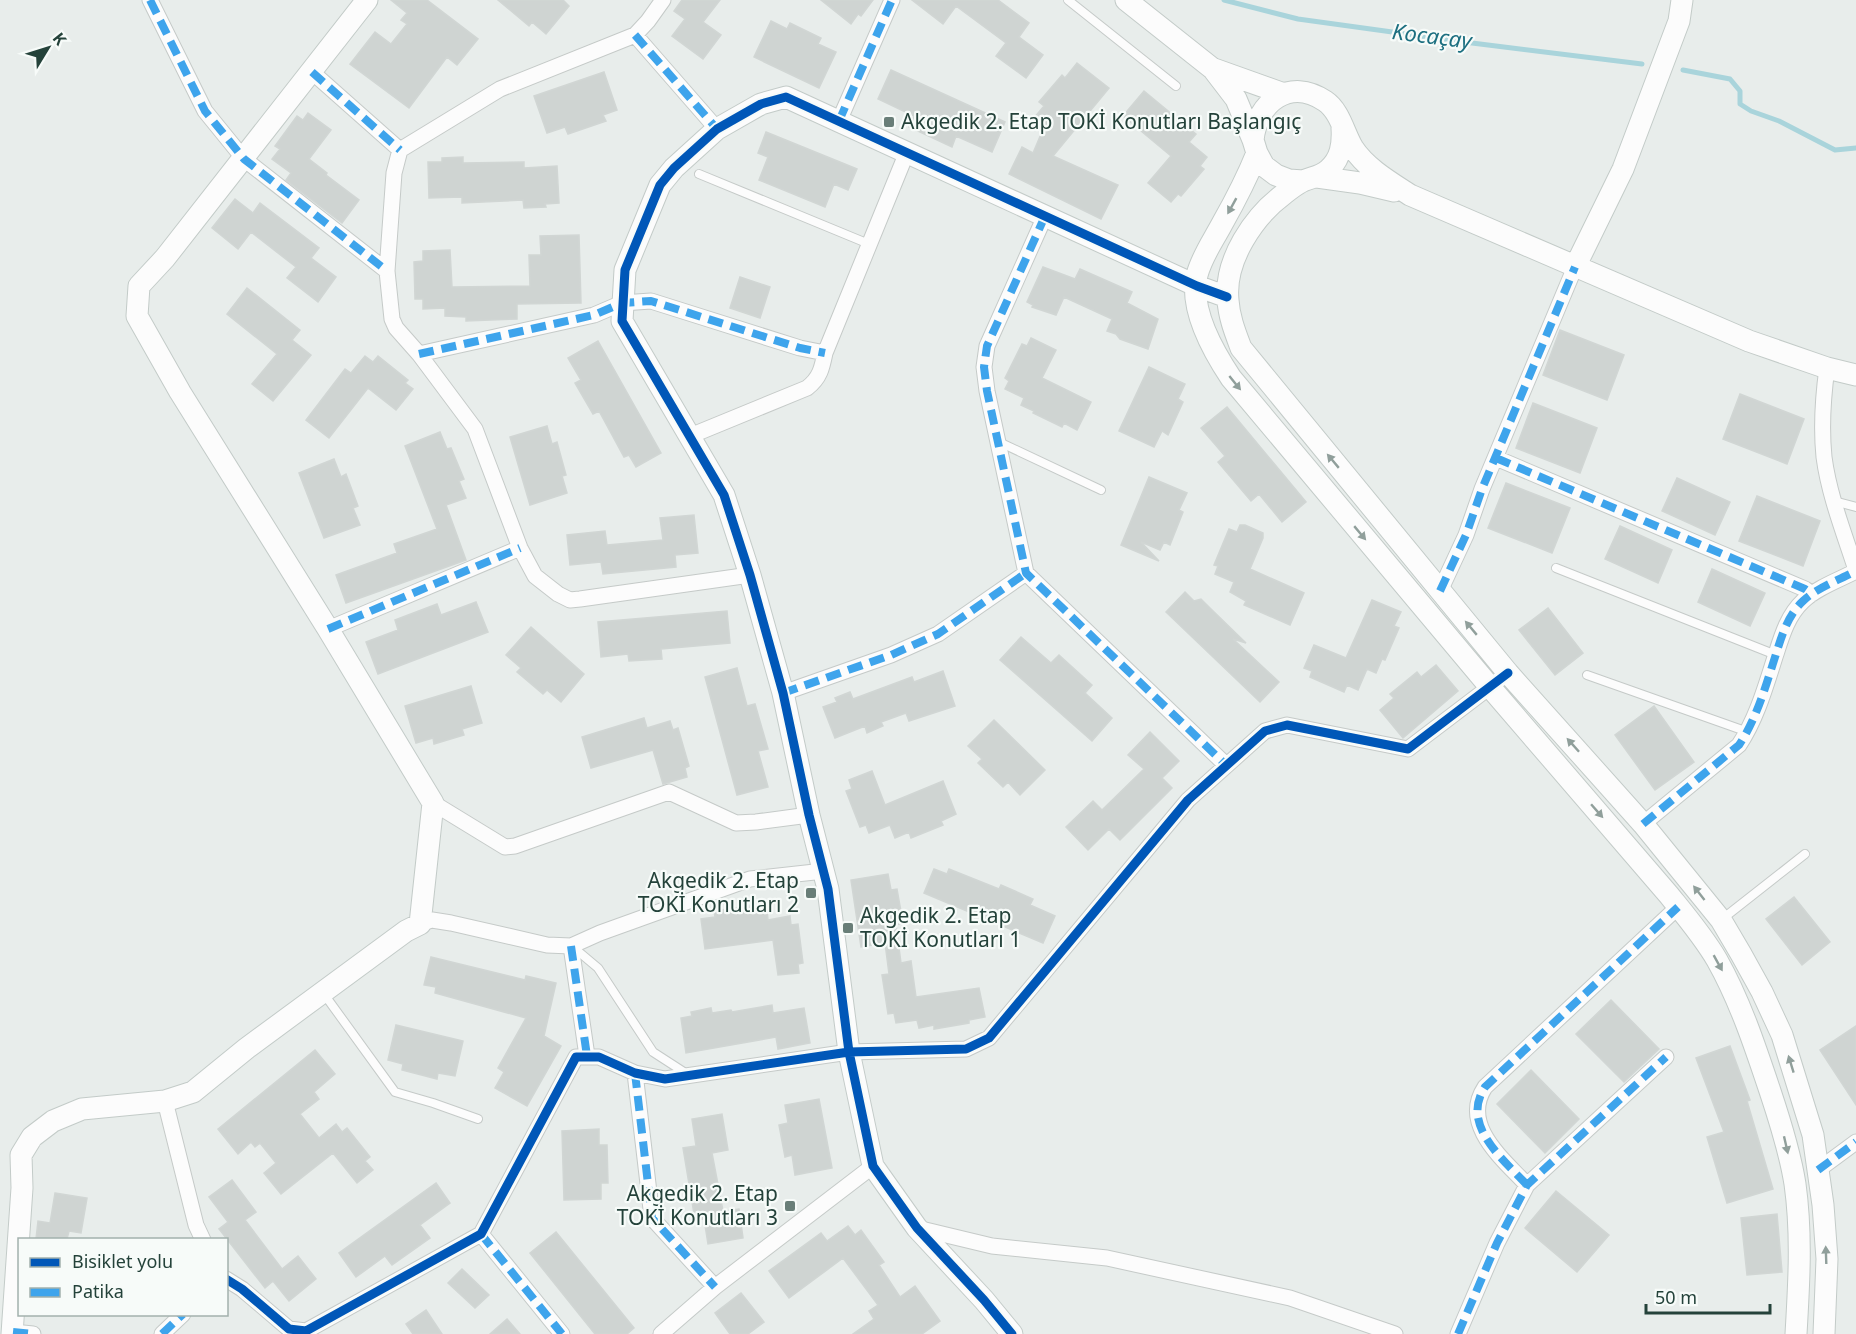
<svg xmlns="http://www.w3.org/2000/svg" width="1856" height="1334" viewBox="0 0 1856 1334" font-family="'Noto Sans',sans-serif">
  <style>
    .lines { fill: none; stroke-linecap: round; stroke-linejoin: round }
    .stream { stroke: #a9d4db; stroke-width: 5 }
    .building { fill: #cfd4d2; stroke: #d1d6d4; stroke-width: 1.5 }
    .lane-casing { stroke: #c5cac8; stroke-width: 10 }
    .street-casing { stroke: #c5cac8; stroke-width: 17 }
    .secondary-casing { stroke: #c3cbc8; stroke-width: 23 }
    .lane { stroke: #fcfcfc; stroke-width: 8 }
    .street { stroke: #fcfcfc; stroke-width: 15 }
    .secondary { stroke: #fcfcfc; stroke-width: 21 }
    .quiet { stroke: #3ea4ec; stroke-width: 8; stroke-dasharray: 15 8; stroke-linecap: butt }
    .cycleway-casing { stroke: #f7fbf9; stroke-width: 13 }
    .cycleway { stroke: #0057b8; stroke-width: 9 }
    .oneway { fill: #909f9b }
    .poi-dot { fill: #697e78; stroke: #f7fbf9; stroke-width: 2 }
    .labels { text-anchor: middle; stroke-width: 4.5; stroke-linejoin: round; paint-order: stroke }
    .poi-label { font-size: 21px; fill: #24423a; stroke: #f7fbf9; text-anchor: start }
    .water-label { font-size: 22px; font-style: italic; fill: #1c6f80; stroke: #f7fbf9 }
  </style>
  <rect width="100%" height="100%" fill="#e8edeb"/>
  <g class="lines">
    <path class="stream" d="M1224 0 1298 19 1472 43 1642 64
      M1683 70 1730 79 1740 91V104L1751 111 1779 121 1835 150 1856 148"/>
  </g>
  <path class="building" d="M391 0H427L478 39 457 65 447 57 409 108 350 64 375 32 391 44 407 24 401 20 407 13Z
    M498 0H563L569 6 546 34 532 22 529 26Z
    M682 0H720L703 22 721 35 703 59 672 36 685 19 674 11Z
    M821 0H873L861 16 858 14 851 24Z
    M912 0H998L1029 23 1019 37 1043 55 1026 78 996 56 1006 43 956 6 943 24Z
    M771 21 787 29 790 23 821 38 818 44 836 52 819 88 754 57Z
    M1077 63 1109 88 1053 156 1118 185 1101 219 1009 174 1022 147 1033 153 1044 127 1034 118 1044 106 1039 102 1062 75 1065 78Z
    M891 70 1005 122 992 152 956 136 952 147 909 127 914 116 878 99Z
    M604 72 617 110 603 115 606 121 568 134 565 127 547 133 534 96Z
    M1144 91 1196 134 1189 142 1207 157 1200 166 1204 169 1181 196 1178 194 1171 202 1148 183 1171 156 1123 116Z
    M308 113 331 130 309 159 327 173 326 175 359 200 342 223 286 180 291 173 272 159 280 149 275 146 297 116 303 120Z
    M766 132 857 169 848 190 834 184 825 207 759 180 768 157 758 153Z
    M463 157V163L524 162V168L557 166 559 203 545 204 546 207 524 208 523 200 462 203V197L429 198 428 162H442V158Z
    M235 199 253 213 260 203 319 248 311 258 336 277 318 302 287 278 296 267 251 232 238 249 212 228Z
    M579 235 581 303 517 304V319L466 321V317L445 316V308L423 309V299H415L414 262 423 261V251L450 250 452 287 530 286 529 255H541L540 236Z
    M1043 267 1075 279 1080 269 1132 292 1127 303 1158 319 1148 349 1120 339 1116 334 1107 331 1112 319 1064 297 1056 315 1032 307 1033 305 1027 302Z
    M740 277 770 287 760 318 730 308Z
    M247 288 300 330 292 340 311 355 273 401 252 384 277 354 227 314Z
    M1560 330 1624 355 1607 400 1543 375Z
    M1031 338 1056 350 1042 378 1091 402 1077 430 1064 423 1062 427 1033 413 1034 411 1021 405 1024 398 1005 389 1009 381 1005 378 1022 344 1027 346Z
    M598 341 661 453 636 467 629 455 624 457 599 411 593 414 575 383 581 380 568 358Z
    M365 356 373 362 378 356 408 380 405 383 413 389 396 410 368 388 329 438 306 420 345 369 351 373Z
    M1149 367 1185 384 1178 399 1183 402 1168 435 1162 431 1154 447 1119 431Z
    M1740 394 1804 419 1787 464 1723 439Z
    M1533 403 1597 428 1580 473 1516 448Z
    M1227 407 1306 502 1282 522 1259 494 1251 501 1218 462 1225 456 1201 428Z
    M547 426 552 444 557 442 566 475 562 476 567 493 530 505 510 437Z
    M440 432 447 449 451 448 464 479 459 481 466 498 446 505 466 560 346 603 336 575 397 553 394 544 437 529 405 446Z
    M334 459 341 477 346 474 358 506 353 508 360 525 324 538 299 473Z
    M1149 477 1187 493 1179 510 1183 512 1170 545 1164 542 1160 550 1141 542 1159 561 1121 545Z
    M1677 478 1730 502 1715 535 1662 511Z
    M1506 483 1570 508 1552 553 1488 528Z
    M1757 496 1820 521 1803 566 1739 541Z
    M694 515 698 553 675 555 676 567 603 574 601 562 570 565 567 535 605 531 607 545 663 540 660 518Z
    M1240 525H1245L1263 533V538L1250 569 1304 593 1290 625 1244 605 1246 601 1230 592 1234 582 1215 574 1218 566 1214 565 1229 529 1237 532Z
    M1620 526 1672 550 1658 583 1605 559Z
    M1712 569 1765 593 1750 626 1698 602Z
    M1185 592 1194 601 1201 599 1210 608 1246 643 1233 639 1279 682 1260 702 1166 612Z
    M1372 600 1401 612 1394 626 1399 628 1385 660 1382 659 1376 673 1367 669 1358 690 1347 685 1344 692 1310 677 1312 671 1304 668 1314 645 1346 658Z
    M476 602 488 632 378 674 366 642 398 630 395 620 437 604 441 615Z
    M1548 608 1583 653 1555 675 1519 630Z
    M727 611 730 643 661 649 662 659 629 661 628 654 601 657 598 622Z
    M531 627 584 674 561 702 547 690 543 694 517 672 521 668 506 655Z
    M1021 637 1051 663 1059 655 1092 685 1085 693 1112 718 1092 741 1000 660Z
    M1436 665 1458 691 1403 738 1380 710 1394 698 1390 694 1417 672 1421 677Z
    M737 668 747 706 755 704 768 749 758 751 768 787 737 795 705 677Z
    M943 671 955 706 909 721 906 713 881 722 883 726 867 733 865 726 835 738 823 707 837 702 835 698 850 692 853 699 912 677 914 682Z
    M471 686 482 723 462 729 464 735 434 744 433 738 416 743 405 706Z
    M1654 706 1694 762 1655 790 1615 735Z
    M644 718 647 728 670 721 673 730 678 728 689 766 685 768 687 777 663 784 653 750 591 768 582 737Z
    M994 720 1045 770 1020 795 1008 782 1003 787 978 763 982 759 968 746Z
    M1150 732 1179 761 1162 778 1172 788 1120 840 1109 829 1088 850 1066 827 1093 801 1102 810 1144 769 1128 755Z
    M872 771 885 805 943 781 956 814 941 821 943 825 911 838 909 832 895 838 890 825 869 833 866 825 860 827 846 791 852 789 849 780Z
    M934 869 947 874 949 869 999 889 1001 885 1033 899 1030 905 1055 916 1043 943 924 893Z
    M888 874 891 890 897 889 903 923 896 925 901 963 911 961 916 997 979 988 985 1017 969 1020V1023L934 1029V1025L919 1028 917 1020 896 1023 894 1013 888 1014 882 975 889 974 885 943 861 947 851 880Z
    M1794 897 1830 942 1802 965 1766 919Z
    M750 906V912L767 910 768 920 790 916 791 925 798 924 803 963 798 964 799 973 778 975 773 940 705 949 701 919 715 917 714 911Z
    M431 957 525 980 526 976 556 983 544 1036 561 1046 527 1106 495 1088 504 1072 498 1068 526 1018 435 993 436 987 424 985Z
    M1611 1000 1659 1049 1624 1082 1576 1034Z
    M772 1005 773 1013 804 1008 810 1043 778 1049 776 1037 686 1053 681 1018 692 1016 691 1012 711 1008 712 1013 731 1010 732 1012Z
    M396 1025 463 1041 455 1076 438 1073 437 1079 402 1070 403 1064 388 1060Z
    M1856 1026V1105L1820 1050Z
    M1730 1046 1750 1100 1747 1101 1773 1189 1727 1203 1707 1137 1724 1132 1696 1058Z
    M315 1050 335 1074 314 1092 319 1099 300 1114 319 1138 336 1124 342 1132 347 1128 370 1157 365 1161 373 1170 357 1183 333 1153 281 1194 264 1173 276 1163 260 1143 255 1147 251 1142 238 1154 218 1129Z
    M1531 1070 1579 1119 1545 1153 1497 1104Z
    M819 1099 832 1168 795 1175 792 1155 785 1157 779 1125 788 1123 785 1105Z
    M722 1114 728 1150 712 1153 723 1211 739 1209 743 1238 708 1244 704 1219 695 1220 683 1148 696 1146 692 1119Z
    M599 1129V1145H607L608 1183H601V1199L564 1200 562 1131Z
    M232 1180 256 1212 245 1220 282 1269 298 1256 316 1279 289 1301 273 1281 265 1288 219 1229 228 1222 209 1197Z
    M436 1183 450 1203 420 1225 430 1238 392 1265 385 1256 356 1277 339 1253Z
    M1556 1191 1609 1235 1577 1272 1525 1228Z
    M55 1193 87 1198 81 1233 69 1231 67 1239H36L38 1221 50 1223Z
    M1777 1214 1782 1272 1747 1275 1741 1218Z
    M848 1226 855 1235 861 1230 884 1262 879 1265 900 1297 915 1286 940 1321 922 1334H853L874 1319 869 1311 878 1305 843 1258 789 1298 769 1271 821 1233 827 1241Z
    M556 1232 634 1328 627 1334H595L530 1253Z
    M462 1269 489 1295 475 1308 448 1283Z
    M741 1293 764 1322 748 1334H730L715 1313Z
    M426 1310 442 1334H413L406 1324Z
    M507 1319 520 1334H490Z"/>
  <g class="lines">
    <defs>
      <path id="lane" d="M1068 0 1176 86
        M699 174 869 244
        M999 442 1101 490
        M1834 501 1856 507
        M1556 568 1776 655
        M1587 675 1748 732
        M1721 920 1805 854
        M573 947 598 968 653 1052 687 1074
        M324 994 395 1092 433 1103 478 1119"/>
      <path id="street" d="M150 0 205 111 244 159 387 271
        M663 0 648 21 635 35 500 89 400 150 394 173 387 271 392 319 396 328 419 354 475 429 520 548 535 576 558 594 570 600 580 599 750 575
        M635 35 717 129
        M312 72 400 150
        M839 121 892 0
        M1045 216 987 346 984 367 987 391 1026 573 1226 765
        M419 354 594 315 622 303 651 301 800 348 825 353
        M1827 368C1823 397 1821 427 1824 457 1829 495 1844 533 1856 570
        M690 436 807 388C820 378 822 368 825 353L907 152
        M1496 458 1805 589 1812 594
        M1440 591 1466 535 1482 489 1575 267
        M328 629 520 548
        M783 693 891 655 938 634 1026 573
        M433 803 505 847 515 846 669 792 736 823 756 822 809 815
        M1643 824 1739 745C1757 718 1766 685 1776 654 1782 635 1788 615 1803 601 1818 587 1839 580 1856 571
        M420 924 432 920 451 923 547 945 571 946 600 933 750 879 824 871
        M571 946 587 1056
        M635 1073 652 1218 715 1287
        M165 1101 196 1225 203 1240
        M1818 1170 1856 1142
        M1527 1185C1503 1159 1460 1125 1485 1087L1678 907
        M917 1228 992 1246 1107 1258 1290 1298 1395 1334
        M481 1234 562 1334
        M226 1279 242 1289 289 1329 306 1331 481 1234 576 1057H599L635 1073 665 1079 849 1052 966 1049 989 1038 1188 800 1265 731 1287 725 1408 749 1508 673
        M13 1332 33 1334
        M162 1334 183 1314
        M661 1334 715 1287 873 1166
        M1458 1334 1497 1243 1527 1185 1666 1057"/>
      <path id="secondary" d="M1126 0 1213 69 1236 99 1253 140 1257 153 1264 166 1276 175 1289 180 1303 181
        M1214 69 1284 94
        M1342 128C1343 144 1341 159 1328 170 1320 177 1312 177 1303 181 1297 184 1290 189 1284 194 1254 216 1224 260 1228 300 1229 317 1235 332 1241 348L1508 673 1643 824 1721 920 1741 954 1762 992 1782 1035 1813 1135 1823 1205 1827 1259 1824 1334
        M1253 140C1257 102 1290 77 1325 101 1340 111 1344 133 1353 148 1366 168 1390 182 1410 195L1749 341 1827 368 1856 375
        M1257 153C1247 178 1235 201 1222 224 1213 241 1202 256 1197 275 1189 309 1213 351 1231 378L1490 687 1668 894C1685 915 1703 936 1717 960 1740 1001 1755 1046 1770 1091 1780 1121 1790 1152 1795 1184 1802 1234 1799 1283 1796 1334
        M1317 177 1360 183 1394 191
        M1575 267 1623 169 1679 21 1682 0
        M12 1334 22 1188 21 1155 32 1137 53 1121 82 1109 165 1101 193 1092 247 1048 406 931 420 924 433 803 328 629 180 392 137 316 139 286 165 258 367 0
        M1012 1334 984 1300 917 1228 873 1166 849 1052 828 889 809 815 783 693 750 575 724 495 622 321 625 270 660 185 674 168 717 129 761 104 786 97 1197 286 1227 297"/>
    </defs>
    <use href="#lane" class="lane-casing"/>
    <use href="#street" class="street-casing"/>
    <use href="#secondary" class="secondary-casing"/>
    <use href="#lane" class="lane"/>
    <use href="#street" class="street"/>
    <use href="#secondary" class="secondary"/>
    <path class="quiet" d="M150 0 205 111 244 159 387 271
      M635 35 717 129
      M312 72 400 150
      M839 121 892 0
      M1045 216 987 346 984 367 987 391 1026 573 1226 765
      M419 354 594 315 622 303 651 301 800 348 825 353
      M1496 458 1805 589 1812 594
      M1440 591 1466 535 1482 489 1575 267
      M328 629 520 548
      M783 693 891 655 938 634 1026 573
      M1643 824 1739 745C1757 718 1766 685 1776 654 1782 635 1788 615 1803 601 1818 587 1839 580 1856 571
      M571 946 587 1056
      M635 1073 652 1218 715 1287
      M1818 1170 1856 1142
      M1527 1185C1503 1159 1460 1125 1485 1087L1678 907
      M481 1234 562 1334
      M13 1332 33 1334
      M162 1334 183 1314
      M1458 1334 1497 1243 1527 1185 1666 1057"/>
    <defs>
      <path id="cycleway" d="M226 1279 242 1289 289 1329 306 1331 481 1234 576 1057H599L635 1073 665 1079 849 1052 966 1049 989 1038 1188 800 1265 731 1287 725 1408 749 1508 673
        M1012 1334 984 1300 917 1228 873 1166 849 1052 828 889 809 815 783 693 750 575 724 495 622 321 625 270 660 185 674 168 717 129 761 104 786 97 1197 286 1227 297"/>
    </defs>
    <use href="#cycleway" class="cycleway-casing"/>
    <use href="#cycleway" class="cycleway"/>
  </g>
  <defs><path id="oneway-solid" d="M-6-.8H1V-3.2L6.5 0L1 3.2V.8H-6Z" transform="scale(1.5)"/></defs>
  <g class="oneway">
    <use href="#oneway-solid" transform="translate(1232 206) rotate(119)"/>
    <use href="#oneway-solid" transform="translate(1235 383) rotate(51)"/>
    <use href="#oneway-solid" transform="translate(1333 461) rotate(-130)"/>
    <use href="#oneway-solid" transform="translate(1360 533) rotate(50)"/>
    <use href="#oneway-solid" transform="translate(1471 628) rotate(-130)"/>
    <use href="#oneway-solid" transform="translate(1573 745) rotate(-132)"/>
    <use href="#oneway-solid" transform="translate(1597 811) rotate(49)"/>
    <use href="#oneway-solid" transform="translate(1699 893) rotate(-128)"/>
    <use href="#oneway-solid" transform="translate(1718 963) rotate(61)"/>
    <use href="#oneway-solid" transform="translate(1791 1064) rotate(-107)"/>
    <use href="#oneway-solid" transform="translate(1786 1145) rotate(77)"/>
    <use href="#oneway-solid" transform="translate(1826 1255) rotate(-92)"/>
  </g>
  <g class="poi-dot">
    <rect x="883" y="116" width="12" height="12" rx="3"/>
    <rect x="805" y="887" width="12" height="12" rx="3"/>
    <rect x="842" y="922" width="12" height="12" rx="3"/>
    <rect x="784" y="1200" width="12" height="12" rx="3"/>
  </g>
  <g class="labels">
    <g class="poi-label">
      <text x="901" y="129">Akgedik 2. Etap TOKİ Konutları Başlangıç</text>
      <text x="799" y="888" text-anchor="end">Akgedik 2. Etap<tspan x="799" dy="24">TOKİ Konutları 2</tspan></text>
      <text x="860" y="923">Akgedik 2. Etap<tspan x="860" dy="24">TOKİ Konutları 1</tspan></text>
      <text x="778" y="1201" text-anchor="end">Akgedik 2. Etap<tspan x="778" dy="24">TOKİ Konutları 3</tspan></text>
    </g>
    <g class="water-label">
      <text transform="translate(1432 36) rotate(7)" y="8">Kocaçay</text>
    </g>
  </g>
  <rect x="18" y="1238" width="210" height="78" fill="#f7fbf9" stroke="#a3b1ad" stroke-width="1.5"/>
  <rect x="30" y="1258" width="30" height="9" fill="#0057b8" stroke="#a3b1ad" stroke-width="1.5"/>
  <text x="72" y="1268" font-size="18" fill="#24423a">Bisiklet yolu</text>
  <rect x="30" y="1288" width="30" height="9" fill="#3ea4ec" stroke="#a3b1ad" stroke-width="1.5"/>
  <text x="72" y="1298" font-size="18" fill="#24423a">Patika</text>
  <g transform="translate(48 48) rotate(52)" stroke="#f7fbf9" stroke-width="4.5" paint-order="stroke">
  <path d="M0-4.5L10 22L0 15L-10 22Z" fill="#24423a"/>
  <text y="-9" font-size="16" font-weight="bold" text-anchor="middle" fill="#24423a">K</text>
  </g>
  <path d="M1646 1304v9h124v-9" fill="none" stroke="#24423a" stroke-width="3"/>
  <text x="1655" y="1304" font-size="18" fill="#24423a" stroke="#f7fbf9" stroke-width="4.5" paint-order="stroke">50 m</text>
</svg>
